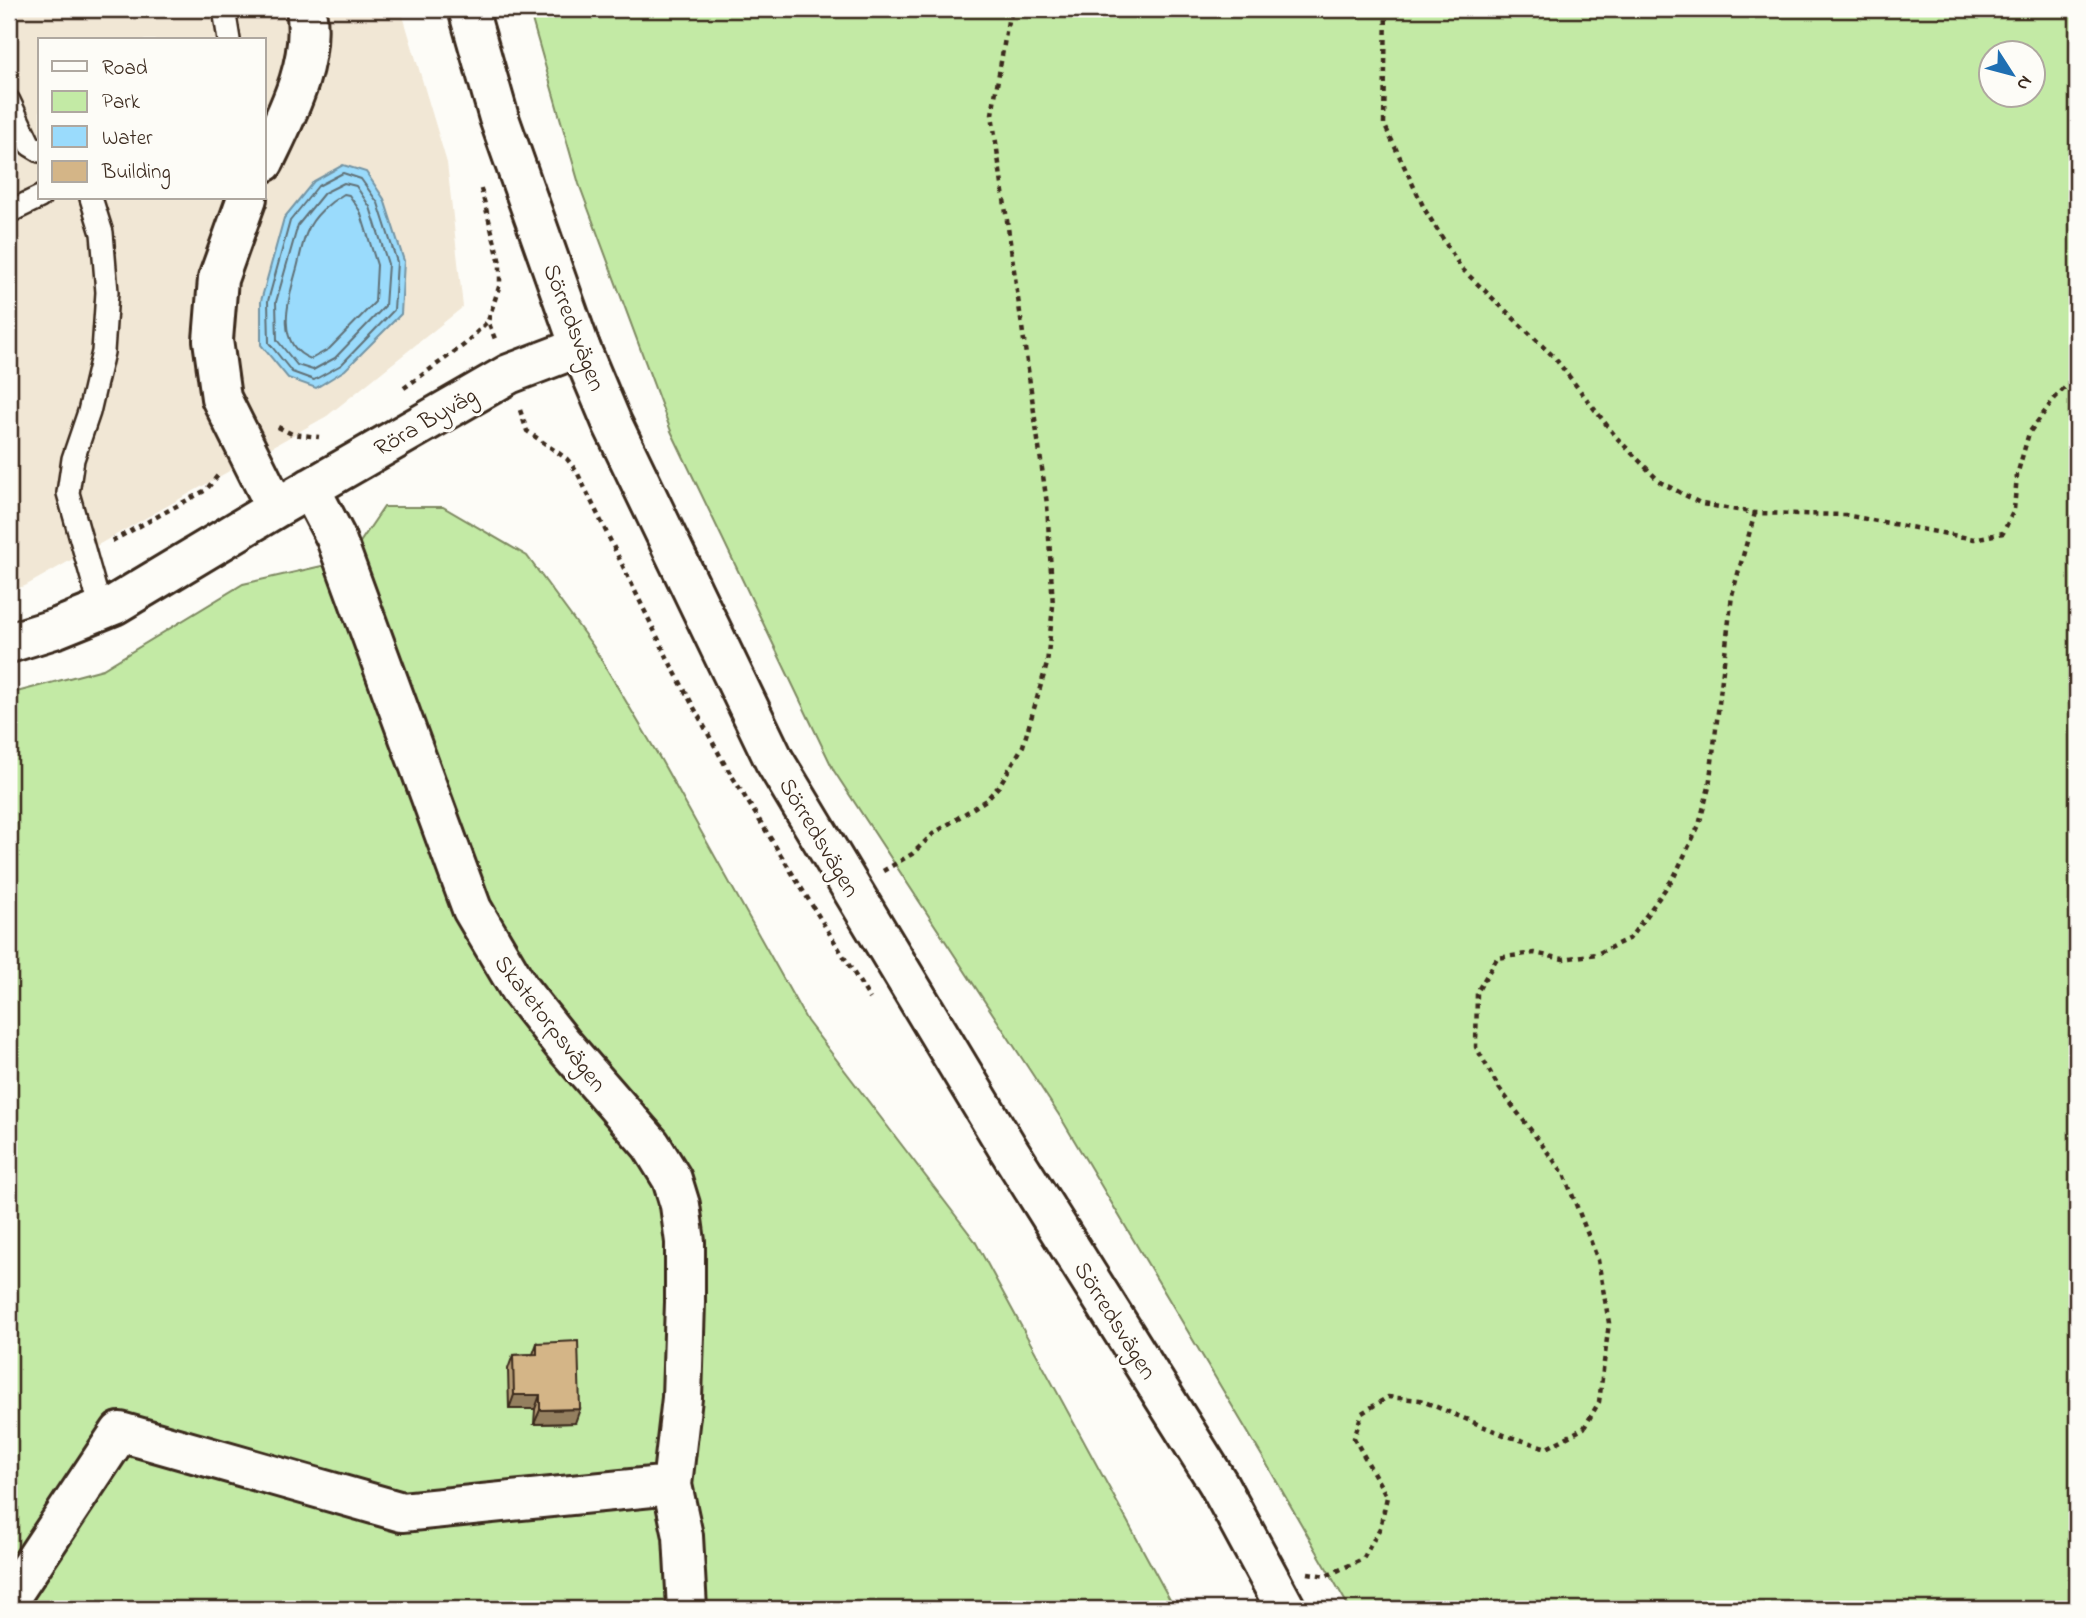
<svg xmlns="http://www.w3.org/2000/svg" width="2086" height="1618" viewBox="0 0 2086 1618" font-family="'Indie Flower',sans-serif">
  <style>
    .built { fill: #f1e7d5; fill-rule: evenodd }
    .green { fill: #c3eaa5; stroke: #7f8a62; stroke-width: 2; fill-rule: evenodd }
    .water { fill: #9adbfc; stroke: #7494a3; stroke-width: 2 }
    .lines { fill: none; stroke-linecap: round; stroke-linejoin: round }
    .shore { stroke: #617177; stroke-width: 2 }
    .lane-casing { stroke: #3b2a1e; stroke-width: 26 }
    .street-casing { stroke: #3b2a1e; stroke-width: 44 }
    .secondary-casing { stroke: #3b2a1e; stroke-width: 44 }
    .path { stroke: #3b2a1e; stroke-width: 4.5; stroke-dasharray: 5 5; stroke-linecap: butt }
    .lane { stroke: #fdfcf7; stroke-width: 21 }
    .street { stroke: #fdfcf7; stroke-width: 38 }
    .secondary { stroke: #fdfcf7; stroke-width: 38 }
    .wall { fill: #b69c74; stroke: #3b2a1e; stroke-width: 2 }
    .shaded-wall { fill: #947f5e; stroke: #3b2a1e; stroke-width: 2 }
    .building { fill: #d4b587; stroke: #3b2a1e; stroke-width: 2 }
    .labels { text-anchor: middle; stroke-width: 6; stroke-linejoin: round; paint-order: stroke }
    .street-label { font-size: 24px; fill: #3b2a1e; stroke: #fdfcf7 }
  </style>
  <rect width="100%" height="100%" fill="#fdfcf7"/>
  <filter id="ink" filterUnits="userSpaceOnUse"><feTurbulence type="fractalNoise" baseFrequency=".0143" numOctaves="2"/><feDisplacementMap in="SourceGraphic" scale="14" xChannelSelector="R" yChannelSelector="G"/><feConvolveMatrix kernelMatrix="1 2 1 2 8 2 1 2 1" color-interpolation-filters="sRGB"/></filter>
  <g filter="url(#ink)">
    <path class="built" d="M9 9H401L447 163 463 307 327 416 25 586 9 591ZM40 40H264V198H40Z"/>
    <path class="green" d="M529 9H2077V1609H1350L1262 1456 1061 1118 834 771 671 431 579 184ZM1992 52H2034V94H1992Z
      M384 507H443L527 556 593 646 661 760 807 1021 975 1241 1175 1609H9V694L103 669 243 584 348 560Z"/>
    <path class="water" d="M343 165 366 172 384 199 404 261 401 314 345 370 316 388 288 378 261 345V301L284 218 314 181Z"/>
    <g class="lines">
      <path class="shore" d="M343 173 361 179 378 203 397 262 394 310 341 365 314 380 292 372 269 343 268 301 290 221 318 186Z
        M344 183 356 186 370 207 388 264 385 306 335 358 313 370 297 365 277 340 276 302 298 225 324 193Z
        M344 194 349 195 360 211 377 265 375 302 329 349 311 359C273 345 289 297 297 268 300 257 302 243 307 232 313 216 330 202 344 194Z"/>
      <defs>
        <path id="lane" d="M224 9 229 40
          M9 101 30 145 40 151
          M91 198 102 233 107 292 103 352 89 412 73 459 68 493 101 610
          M9 212 40 197"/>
        <path id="street" d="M264 162C287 114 315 63 306 9
          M247 198 218 279 213 340 221 398 276 508
          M9 643 57 628 114 605 276 508 509 374 580 347
          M672 1485 683 1536 687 1609
          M9 1599 120 1432 402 1512 672 1485 682 1398 685 1302V1242L680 1205 672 1179 651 1145 562 1043 520 990 472 909 335 536 310 488"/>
        <path id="secondary" d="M468 9 499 118 580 347 612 423 774 760 1007 1147 1218 1483 1286 1609"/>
      </defs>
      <use href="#lane" class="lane-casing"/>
      <use href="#street" class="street-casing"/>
      <use href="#secondary" class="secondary-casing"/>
      <path class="path" d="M1386 9 1384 124 1425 210 1461 268 1554 357 1616 437 1660 482 1702 504 1755 513 1845 515 1974 539 2003 533 2014 510 2017 475 2029 433 2055 398 2077 375
        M481 189 500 263V284L488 321 495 339
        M404 388 464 345 488 321
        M520 410 527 431 567 459 577 472 672 667 724 763 870 999
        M278 427 292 434 319 437
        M112 541 206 490 219 474
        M883 871 912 854 933 834 986 800 999 786 1023 746 1047 664 1053 606 1047 504 992 114 1008 21 1014 9
        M1308 1573 1326 1576 1363 1559 1380 1528 1387 1497 1354 1438 1362 1413 1388 1397 1420 1400 1504 1435 1547 1448 1584 1428 1599 1402 1609 1323 1598 1260 1564 1174 1499 1088 1476 1047 1477 992 1497 958 1534 953 1563 959 1597 954 1630 938 1674 877 1699 825 1709 787 1732 595 1755 513"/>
      <use href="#lane" class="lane"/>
      <use href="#street" class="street"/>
      <use href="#secondary" class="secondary"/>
    </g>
    <path class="wall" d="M537 1343 575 1423 534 1424 535 1409H509L508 1369 513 1355 533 1354Z"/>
    <path class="shaded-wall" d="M514 1395H540L535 1409H509Z
      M580 1409 575 1423 534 1424 540 1410Z"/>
    <path class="building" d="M578 1341 580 1409 540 1410V1395H514L513 1355 537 1354V1343Z"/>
  </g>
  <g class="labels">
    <g class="street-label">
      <text transform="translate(575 327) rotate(69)" y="8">Sörredsvägen</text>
      <text transform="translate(425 421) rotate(-30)" y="8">Röra Byväg</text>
      <text transform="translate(820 837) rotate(59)" y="8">Sörredsvägen</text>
      <text transform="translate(551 1023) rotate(52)" y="8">Skatetorpsvägen</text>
      <text transform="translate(1116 1320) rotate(58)" y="8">Sörredsvägen</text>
    </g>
  </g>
  <rect width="2086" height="1618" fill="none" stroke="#fdfcf7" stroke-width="35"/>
  <rect x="18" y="18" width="2051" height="1583" fill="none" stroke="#3b2a1e" stroke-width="2.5" filter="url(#ink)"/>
  <rect x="38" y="38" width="228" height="161" fill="#fdfcf7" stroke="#afa8a0" stroke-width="2"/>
  <rect x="52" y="61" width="35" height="10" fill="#fdfcf7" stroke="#afa8a0" stroke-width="2"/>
  <text x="102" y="74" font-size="21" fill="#3b2a1e">Road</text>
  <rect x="52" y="91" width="35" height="21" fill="#c3eaa5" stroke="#afa8a0" stroke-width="2"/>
  <text x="102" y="108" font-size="21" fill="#3b2a1e">Park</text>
  <rect x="52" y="126" width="35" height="21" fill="#9adbfc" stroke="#afa8a0" stroke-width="2"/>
  <text x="102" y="144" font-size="21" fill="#3b2a1e">Water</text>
  <rect x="52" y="161" width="35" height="21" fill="#d4b587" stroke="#afa8a0" stroke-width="2"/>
  <text x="102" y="178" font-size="21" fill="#3b2a1e">Building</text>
  <g transform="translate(2012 74) rotate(126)"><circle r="33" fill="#fdfcf7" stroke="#afa8a0" stroke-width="2"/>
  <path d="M0-5L12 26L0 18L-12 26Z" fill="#1f6fb2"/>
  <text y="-10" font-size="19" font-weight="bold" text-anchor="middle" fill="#3b2a1e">N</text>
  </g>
</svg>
